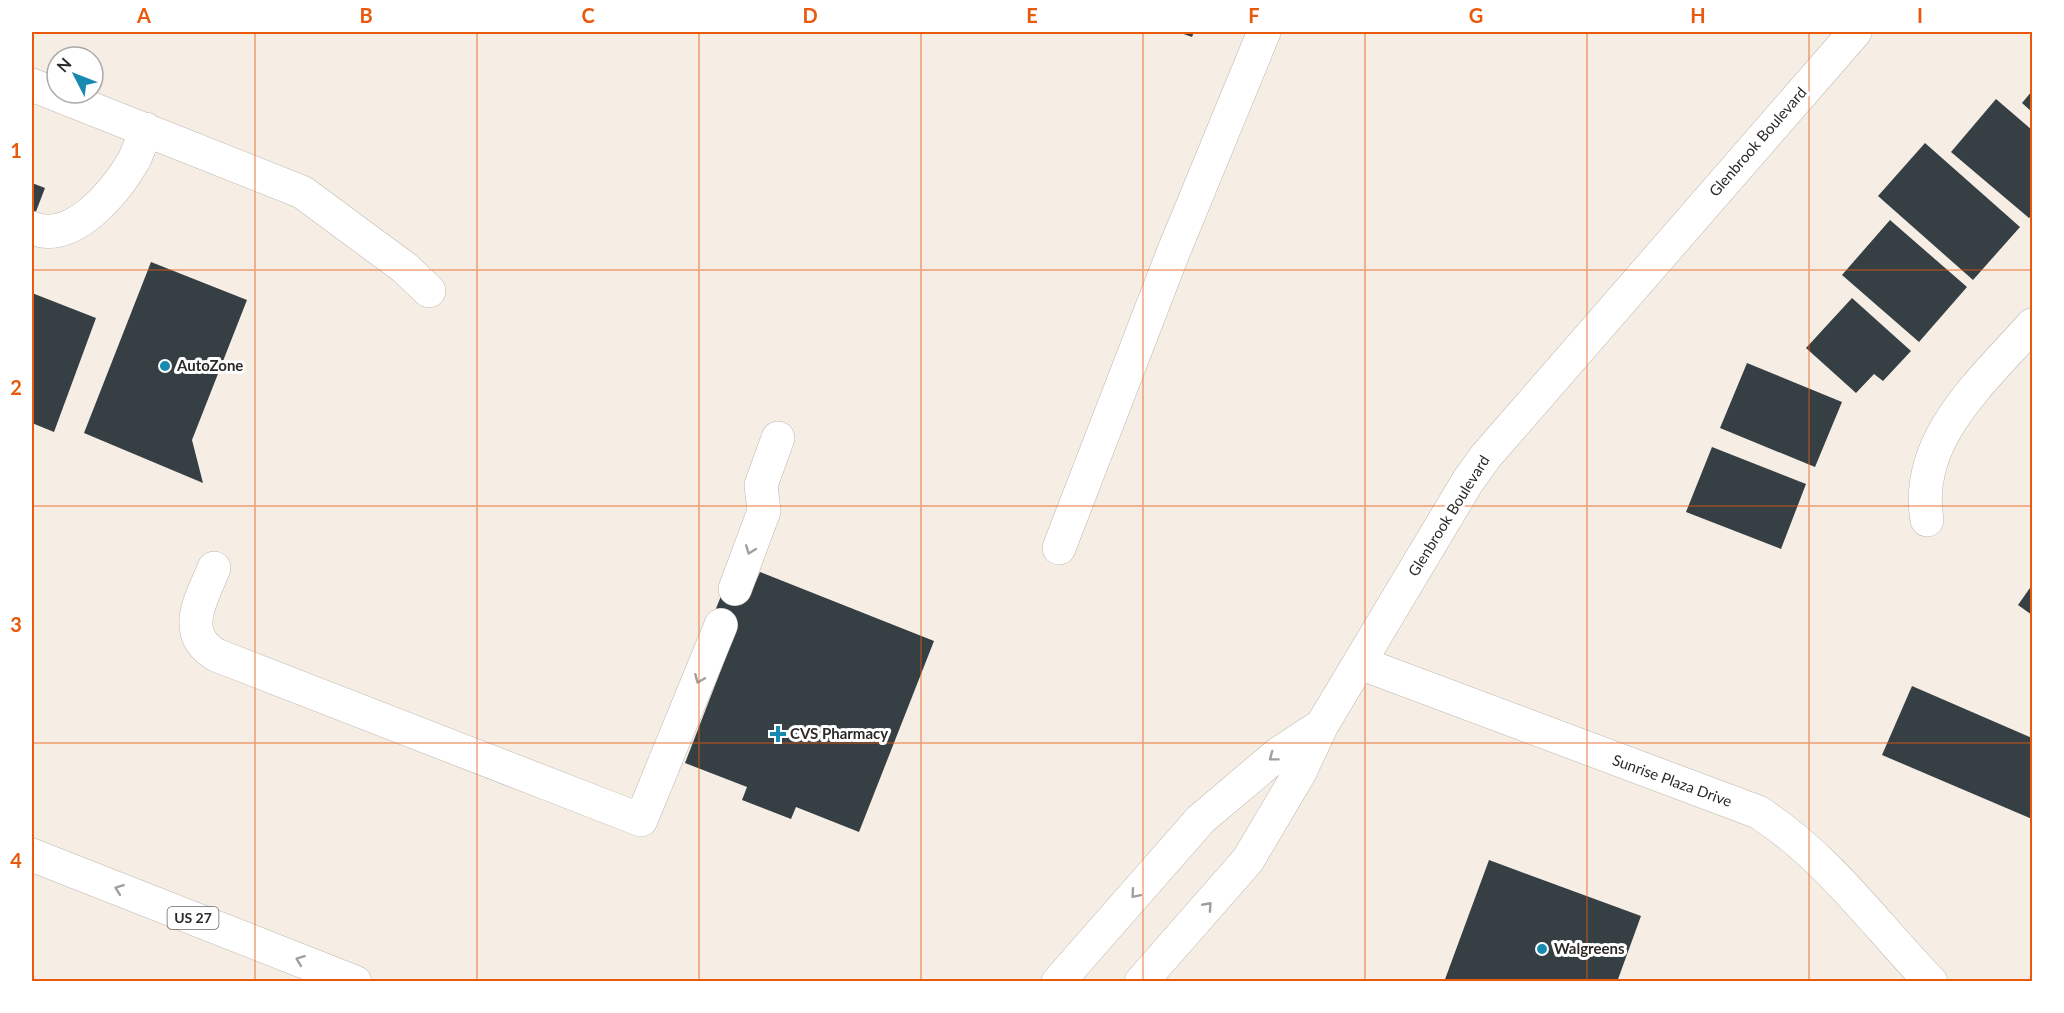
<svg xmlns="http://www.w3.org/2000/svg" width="2064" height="1013" viewBox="0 0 2064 1013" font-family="Lato,sans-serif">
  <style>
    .building { fill: #364044 }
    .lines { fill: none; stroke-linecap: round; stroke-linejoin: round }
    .minor-casing { stroke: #bdb6ad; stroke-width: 34 }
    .highway-casing { stroke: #bdb6ad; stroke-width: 34 }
    .minor { stroke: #fff; stroke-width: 33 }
    .highway { stroke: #fff; stroke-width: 33 }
    .oneway { stroke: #a09f9d }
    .grid { fill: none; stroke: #e8590c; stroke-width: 1.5; stroke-opacity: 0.55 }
    .poi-dot { fill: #188aaf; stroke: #fff; stroke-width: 2 }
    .labels { text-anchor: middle; stroke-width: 6; stroke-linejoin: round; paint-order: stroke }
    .shield { fill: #fff; stroke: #6b6967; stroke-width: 1.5 }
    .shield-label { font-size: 14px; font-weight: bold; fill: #2c2926 }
    .street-label { font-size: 15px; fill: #2c2926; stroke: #fff }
    .poi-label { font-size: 15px; font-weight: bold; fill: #2c2926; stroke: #fff; text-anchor: start }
    .neatline { fill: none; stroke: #e8590c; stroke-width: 2 }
    .grid-label { font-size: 20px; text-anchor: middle; font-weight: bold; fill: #e8590c }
  </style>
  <rect width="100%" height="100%" fill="#f6eee5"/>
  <path class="building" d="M1178 32H1194L1192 37Z
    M2032 91V112L2022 103Z
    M1996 99 2032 130V215L2029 218 1951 152Z
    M1925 143 2020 227 1973 280 1878 196Z
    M32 183 45 188 32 222Z
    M1890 220 1967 287 1919 342 1842 275Z
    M151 262 247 300 192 440 203 483 84 433Z
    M32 293 96 318 54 432 32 423Z
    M1852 298 1911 351 1883 381 1874 374 1856 393 1806 348Z
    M1747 363 1842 402 1815 467 1720 428Z
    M1712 447 1806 484 1781 549 1686 512Z
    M760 572 934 641 859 832 796 807 791 819 742 800 747 787 685 763 736 631 711 621 725 586 750 595Z
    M2032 585V615L2018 605Z
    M1912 686 2032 738V819L1882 755Z
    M1489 860 1641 916 1617 982H1444Z"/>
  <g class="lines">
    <defs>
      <path id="minor" d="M32 85 302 192 405 268 429 291
        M32 228C73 245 116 191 134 160 139 150 142 139 146 129
        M1927 520C1913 439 1984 380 2032 325
        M1059 548 1173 253 1264 32
        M214 568C202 599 179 632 216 655L641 820 721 625
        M735 589 764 511 761 485 778 438
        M1360 663 1758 812C1827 856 1874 923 1931 982
        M1058 982 1201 819 1278 754 1322 725
        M1141 982 1248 860 1300 772 1322 725 1468 481 1486 456 1855 32"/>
      <path id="highway" d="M32 855 355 982"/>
    </defs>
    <use href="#minor" class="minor-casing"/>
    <use href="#highway" class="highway-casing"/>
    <use href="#minor" class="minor"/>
    <use href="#highway" class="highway"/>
  </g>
  <defs><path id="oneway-chevron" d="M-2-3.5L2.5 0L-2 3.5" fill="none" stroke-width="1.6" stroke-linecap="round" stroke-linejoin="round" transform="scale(1.5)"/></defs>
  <g class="oneway">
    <use href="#oneway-chevron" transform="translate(750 550) rotate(111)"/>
    <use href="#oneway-chevron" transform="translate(699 679) rotate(113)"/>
    <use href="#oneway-chevron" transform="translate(1273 757) rotate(143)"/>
    <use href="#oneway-chevron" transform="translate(119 889) rotate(-159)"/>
    <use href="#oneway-chevron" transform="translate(1135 894) rotate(131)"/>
    <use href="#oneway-chevron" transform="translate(1208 906) rotate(-48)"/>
    <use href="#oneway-chevron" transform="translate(300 960) rotate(-159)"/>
  </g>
  <path class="grid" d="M255 32V982M477 32V982M699 32V982M921 32V982M1143 32V982M1365 32V982M1587 32V982M1809 32V982M32 270H2032M32 506H2032M32 743H2032"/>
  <g class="poi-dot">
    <circle cx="165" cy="366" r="6"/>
    <path d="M775 725h6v6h6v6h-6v6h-6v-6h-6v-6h6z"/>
    <circle cx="1542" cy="949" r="6"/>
  </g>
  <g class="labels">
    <rect class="shield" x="167.5" y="907" width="51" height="22" rx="4.5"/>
    <g class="shield-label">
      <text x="193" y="923">US 27</text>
    </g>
    <g class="street-label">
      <text transform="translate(1758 142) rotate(-49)" y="5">Glenbrook Boulevard</text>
      <text transform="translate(1449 516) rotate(-58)" y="5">Glenbrook Boulevard</text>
      <text transform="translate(1672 781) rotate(20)" y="5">Sunrise Plaza Drive</text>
    </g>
    <g class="poi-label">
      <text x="177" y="371">AutoZone</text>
      <text x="790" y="739">CVS Pharmacy</text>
      <text x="1554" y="954">Walgreens</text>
    </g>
  </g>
  <rect width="2064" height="1013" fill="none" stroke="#ffffff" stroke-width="66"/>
  <g transform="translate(75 75) rotate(312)"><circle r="28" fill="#ffffff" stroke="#aba9a8" stroke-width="1.5"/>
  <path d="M0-4.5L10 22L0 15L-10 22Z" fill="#188aaf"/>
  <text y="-9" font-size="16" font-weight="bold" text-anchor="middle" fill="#2c2926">N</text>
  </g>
  <rect x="33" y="33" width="1998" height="947" class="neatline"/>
  <g class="grid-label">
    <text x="144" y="23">A</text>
    <text x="366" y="23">B</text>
    <text x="588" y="23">C</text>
    <text x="810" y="23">D</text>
    <text x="1032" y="23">E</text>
    <text x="1254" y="23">F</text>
    <text x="1476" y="23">G</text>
    <text x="1698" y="23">H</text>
    <text x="1920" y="23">I</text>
    <text x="16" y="158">1</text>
    <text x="16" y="395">2</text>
    <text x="16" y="632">3</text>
    <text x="16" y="868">4</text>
  </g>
</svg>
